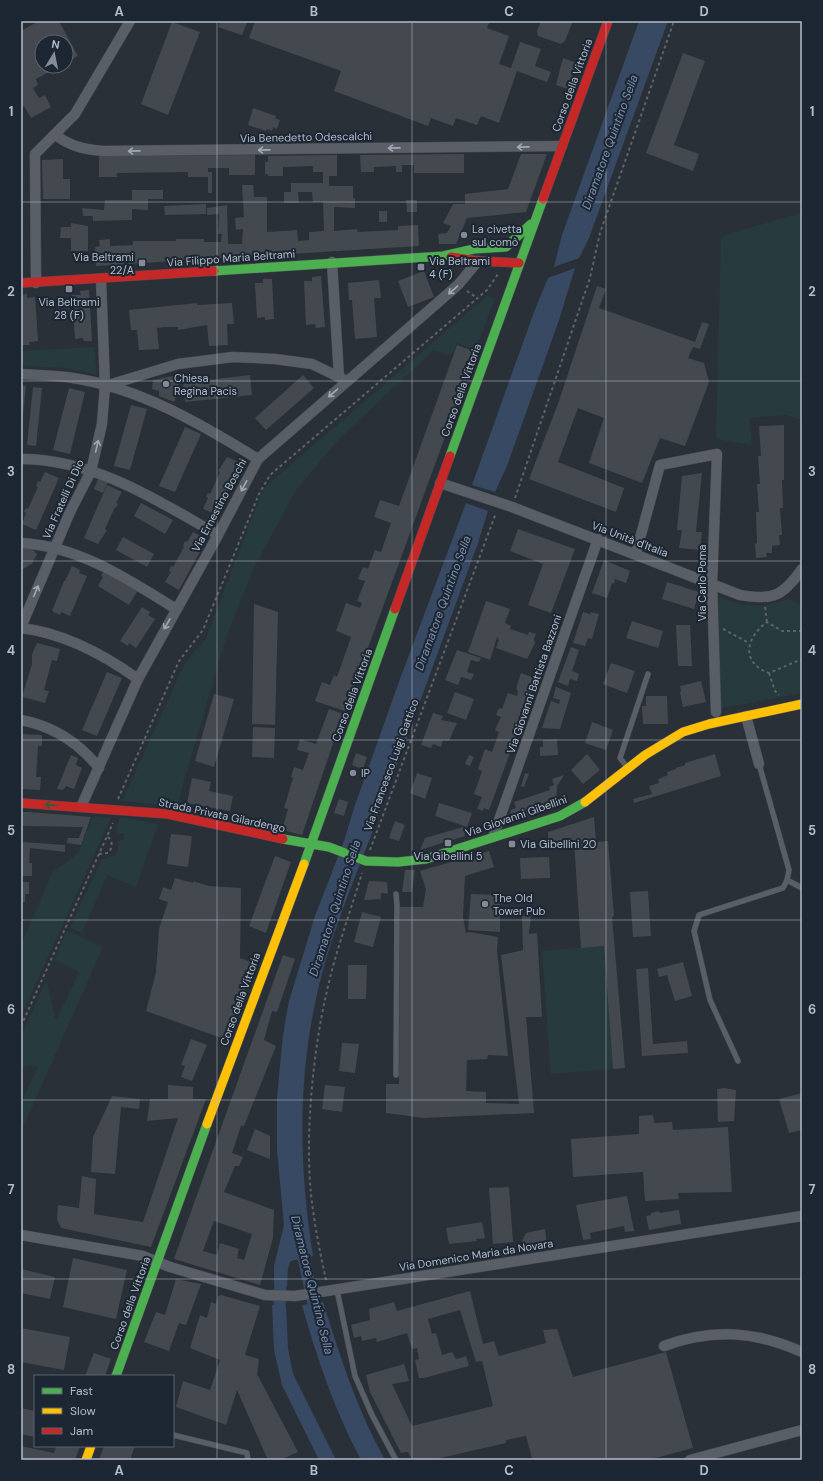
<svg xmlns="http://www.w3.org/2000/svg" width="823" height="1481" viewBox="0 0 823 1481" font-family="'DM Sans',sans-serif">
  <style>
    .green { fill: #273a3e }
    .water { fill: #384963 }
    .lines { fill: none; stroke-linecap: round; stroke-linejoin: round }
    .canal { stroke: #384963; stroke-width: 12 }
    .building { fill: #444950; fill-rule: evenodd }
    .lane-casing { stroke: #484c53; stroke-width: 6 }
    .street-casing { stroke: #484c53; stroke-width: 11 }
    .fast-casing { stroke: #484c53; stroke-width: 10 }
    .slow-casing { stroke: #484c53; stroke-width: 10 }
    .jam-casing { stroke: #484c53; stroke-width: 10 }
    .path { stroke: #5d636a; stroke-width: 2; stroke-dasharray: 3 3; stroke-linecap: butt }
    .lane { stroke: #5a5e66; stroke-width: 5 }
    .street { stroke: #5a5e66; stroke-width: 10 }
    .fast { stroke: #4caf50; stroke-width: 9 }
    .slow { stroke: #ffc107; stroke-width: 9 }
    .jam { stroke: #c62828; stroke-width: 9 }
    .oneway { stroke: #a2a9b5 }
    .oneway2 { stroke: #305d3f }
    .grid { fill: none; stroke: #b4bcc9; stroke-width: 1; stroke-opacity: 0.55 }
    .poi-dot { fill: #848b96; stroke: #1d2633; stroke-width: 1.5 }
    .labels { text-anchor: middle; stroke-width: 4; stroke-linejoin: round; paint-order: stroke }
    .street-label { font-size: 11px; fill: #b4bcc9; stroke: #1d2633 }
    .poi-label { font-size: 11px; fill: #b4bcc9; stroke: #1d2633; text-anchor: start }
    .water-label { font-size: 12px; font-style: italic; fill: #7c92b1; stroke: #1d2633 }
    .neatline { fill: none; stroke: #b4bcc9; stroke-width: 1.5 }
    .grid-label { font-size: 13px; text-anchor: middle; font-weight: bold; fill: #b4bcc9 }
  </style>
  <rect width="100%" height="100%" fill="#2a3038"/>
  <path class="green" d="M802 213V421L787 415 750 418 752 445 716 439 721 236Z
    M487 296 495 298 476 350 457 343 451 356 434 350 339 439 296 490 254 568 226 638 178 802 173 801 161 805 122 801 184 665 206 638 261 494 267 485Z
    M94 347 97 375 66 368 21 366V351Z
    M718 596C746 608 759 608 788 599L802 605V693L719 709Z
    M93 816 111 818 21 1017V945L52 873 78 853Z
    M121 817 158 824 136 887 107 875 82 933 70 928 101 860 114 856 118 850 117 841 124 840V833H117L116 827Z
    M67 931 103 947 21 1132V1103L37 1068 35 1065 21 1068V1036L45 983H47L55 1018 57 1019 79 972 54 960Z
    M604 946 613 1069 551 1074 542 951Z"/>
  <path class="water" d="M639 21H668L589 238 579 258 554 267 562 235Z
    M575 268 559 320 507 466 495 492 472 485 534 312 548 278Z
    M466 503 488 511 478 543C446 631 413 720 381 809 361 864 337 918 322 974 297 1068 298 1161 313 1256L291 1261 288 1268 287 1287 274 1285V1266L284 1225 277 1150V1097L283 1035 289 1001 315 916 344 841 354 808 400 679Z
    M323 1302C340 1356 357 1410 385 1460H361C335 1411 317 1359 302 1305Z
    M272 1305 286 1306 288 1348 293 1374 336 1460H319L282 1385 274 1350Z"/>
  <g class="lines">
    <path class="canal" d="M300 1242 317 1319
      M279 1321 281 1270"/>
  </g>
  <path class="building" d="M39 21H59L78 56 66 63V42H42V66H60L36 79 38 85 33 88 39 98 45 95 51 107 31 118 24 106 22 107 21 105V31Z
    M220 21H248L242 35 218 27Z
    M255 21H490L487 28 509 36 499 64 511 68 520 42 541 49 535 66 551 72 547 82 517 71 499 123 481 116 477 125 456 118 453 126 431 118 428 126 334 91 341 71 249 38Z
    M541 21H573L565 41 561 44 538 36 537 31Z
    M172 22 200 32 168 115 141 104Z
    M683 53 705 61 674 145 699 154 693 171 646 153Z
    M563 58 577 63 568 89 556 85Z
    M253 108 276 116 275 118 280 120 277 129 273 127 272 131 267 129 266 131 248 125Z
    M464 154V173H414V165H402V172H396V166L374 167V172H361L360 155Z
    M521 154H547L526 212 467 218 456 244H439L438 234 447 233 451 226 443 223 453 204H465V194L508 189Z
    M255 155V175H229V168H208V172H212V193H208V177H188V172L117 173V177H99V156Z
    M337 155V176H329V186H353V198H355V208L334 207V231L357 229 358 232 398 230V226L418 225 419 246 96 266 95 247 100 246 99 240 110 239V246L133 245V241H176V239H204V242H221L222 234H218L219 214 207 215V208L227 205 228 244H242L243 229 236 230 235 218 244 217 242 185H253L254 197H267V232L297 230 298 241 309 240V232L324 231 323 202H313L312 192H298L299 203H284V192H291V183H323V172H313V166L283 167V176H268V174H265V162H268V156Z
    M63 159V179H70V199H43L42 160Z
    M132 190H163V199H148V210L132 209V220L93 221V216H83L82 208 104 210 105 200H132Z
    M406 200H417V212H407Z
    M206 204V214L165 215 164 206Z
    M379 211H387V222H379Z
    M71 223 88 226V251H71V238H60L61 227H71Z
    M424 271 434 297 408 307 398 281Z
    M321 276 325 327 316 328 315 324 306 325 304 281H312V277Z
    M263 279H272L274 319 265 320V317L257 318 255 283H263Z
    M379 280 381 298H374L377 337 355 339 352 300H349L348 283Z
    M597 286 606 289 599 308 695 342 702 322 709 324 700 349 693 347 688 358 704 363 709 382 685 446 660 438 642 483 589 463 604 418 578 408 558 462 624 488 616 512 529 479 559 401Z
    M89 290 92 341H84L83 338 75 339 72 295H81L80 291Z
    M27 294V298L35 297 38 341 29 342 30 345H21V295Z
    M197 303V305L232 303 234 324H227L228 345 209 346 207 325 178 330V327H165L157 328 159 349 139 350 137 330H131L129 310Z
    M457 345 476 352 345 711 315 701 322 682 330 685 334 675 337 677 351 637 336 631 346 603 360 608 362 603 357 601 365 581 358 579 363 567 368 569 375 550 381 552 391 523 374 517 380 500 399 506Z
    M178 375 179 393 177 394 174 402 159 396V391L152 389 153 380Z
    M250 375 252 395 185 402 183 383Z
    M303 375 314 388 266 430 255 418Z
    M21 385 26 386 22 424H21Z
    M33 387 42 388 36 446 27 445Z
    M69 388 85 392 70 454 53 450Z
    M131 405 147 409 130 470 114 466Z
    M784 425V480H782L783 508H780L782 535H779L780 545 772 546V553H766L767 557 756 558 755 544 757 543 756 512H759L757 484H760L758 456H761L759 426Z
    M185 427 201 434 175 492 159 486Z
    M227 457 241 463 218 515 203 509 208 498 206 497 208 493 210 494 220 472 218 471Z
    M45 472 59 478 36 530 22 524 26 513 24 512 26 508 28 509 38 487 36 486 38 481 40 482Z
    M702 473 696 532H702L700 550 679 548 682 530H677L682 476Z
    M100 475 109 479 103 493 94 489Z
    M107 485 122 492 116 503 118 504 116 508 115 507 105 529 107 530 98 544 84 538Z
    M141 503 173 520 165 534 134 516Z
    M518 529 575 549 551 613 528 605 543 564 510 551Z
    M193 532 207 539 179 590 165 582 171 572 169 571 171 566 173 567 184 547 183 546 185 541 187 542Z
    M123 537 154 554 147 567 116 550Z
    M21 546H29L37 554 32 564 21 570Z
    M604 560 630 571 626 583 615 579 614 584 612 583 607 598 592 593Z
    M72 566 80 570 79 573 87 576 70 616 61 612 60 615 52 611 64 581H65Z
    M105 568 138 590 129 605 98 586 103 577 101 576Z
    M667 582 699 592 694 609 662 599Z
    M486 601 510 609 505 623 511 626 510 629 528 635 529 632 536 634 534 639 535 643 527 659 496 648 499 640 497 637 490 660 468 652Z
    M254 604 278 612 275 725 252 724Z
    M142 607 150 612 148 615 155 619 136 648 129 643 128 646 120 641Z
    M583 612 590 614 591 612 599 614 592 639 588 638 585 646 573 643Z
    M632 621 663 631 658 648 626 638Z
    M676 625H690L692 666H678Z
    M37 643 60 649 57 661 52 660 44 690 49 691 45 703 22 697 32 664V654Z
    M571 647 579 650 572 671 579 674 577 681 570 679 568 686 558 682Z
    M457 650 481 658 479 662 471 660 467 672 474 674 471 680 461 677 458 685 445 680Z
    M611 663 635 671 627 693 603 684Z
    M107 672 122 678 97 736 82 730Z
    M521 673 537 679 489 810 484 808 483 811 477 809 482 797 474 794 482 771 478 769 485 749 492 752 499 732 495 730 501 717 496 715 499 708 502 709 508 693 517 696 518 691 516 689Z
    M701 681 706 702 683 707 680 692 681 691 680 686Z
    M556 687 571 693 560 729 542 728 551 701 559 704 560 700 553 698Z
    M455 692 474 699 466 720 447 713Z
    M214 694 234 699 214 767 195 761Z
    M646 696H667L668 724H643L642 706H646Z
    M329 709 343 714 302 835 282 830 288 809 284 808 293 778 291 777 294 767 303 770 309 753 297 750 300 739 316 744Z
    M433 713 443 716 441 720 457 723 449 741 443 740 441 747 433 744 431 748 421 745Z
    M592 722 613 730 606 750 585 743Z
    M253 727 275 728 274 758 252 757Z
    M21 734 42 735V746H38L36 777H41L40 790 21 789Z
    M557 739 558 755 540 756V747H543V740Z
    M356 753 367 757 363 769 352 765Z
    M587 754 600 770 583 784 571 770Z
    M715 754 721 776 634 803 633 799 652 794 649 786 659 783 658 779 668 775 667 772 676 769V768L685 765V763Z
    M71 755 78 758 76 765 82 768 74 789 66 786 63 790 57 789Z
    M469 755 474 757 470 766 465 764Z
    M417 773 432 778 425 799 410 793Z
    M525 773 529 774 524 787 521 786Z
    M564 775 557 786 556 806 509 822 511 810 516 808 514 802 550 790 549 787 554 785 552 779Z
    M192 778 211 782 209 791 233 796 230 811 187 803Z
    M339 799 348 802 344 816 334 813Z
    M439 803 472 813 467 827 435 816Z
    M21 812H29L91 817 81 845 67 843 68 838H79L83 827 23 826 22 842 65 845V852L30 848 29 863H32V876H21Z
    M594 817 596 842 608 841 614 916 612 917 625 1068 613 1069 604 946 581 948 574 841 548 842V832Z
    M395 821 405 825 399 841 389 838Z
    M463 827 465 836 420 850 425 838Z
    M171 834 192 836 188 867 167 864Z
    M489 851 494 867 465 876 463 917 466 933 470 932 498 937 497 950 508 1056 488 1055 487 1059 467 1060 466 1091 486 1092V1103L519 1104 501 955 523 950 522 916H531L529 934 537 933 542 1017H526L534 1113 424 1118 386 1113V1084H399L400 907H423L426 889 420 871Z
    M275 856 291 862 266 933 249 926Z
    M549 857 550 878 521 879 520 858Z
    M405 870H415L412 892H402Z
    M175 878 193 883V881L209 886 241 888 240 958 254 963 227 1040 146 1011 156 972 159 929 168 902 159 899 163 887 171 890Z
    M369 881 387 882 388 894 381 893V899L364 900Z
    M21 882H29V894H25V902H21Z
    M648 891 651 936 633 937 630 892Z
    M471 894 500 895V932L468 930Z
    M362 912 381 917 373 947 354 942Z
    M283 955 295 959 277 1012 272 1011 264 1040 276 1046 244 1126H241L232 1153 243 1157 239 1166H235L224 1192 274 1210 273 1238 260 1285 174 1259ZM214 1221 252 1234 244 1260 237 1258 239 1249 220 1243 217 1255 203 1251Z
    M683 962 692 996 675 1001 667 975 659 977 657 969Z
    M348 965H367L366 999H348Z
    M648 968 653 1044 687 1041 688 1053 642 1056 636 969Z
    M191 1039 207 1045 192 1081 181 1077 185 1066 181 1065Z
    M342 1043 359 1044 355 1073 339 1071Z
    M168 1085 193 1087V1099H206L151 1247 61 1228 57 1219 58 1205 79 1208 82 1176 96 1179 94 1214 143 1222 178 1118 147 1121 150 1099H168Z
    M325 1085 345 1087 342 1112 322 1109Z
    M724 1088 736 1090 734 1121 718 1122 717 1089Z
    M802 1093V1130L789 1133 779 1099Z
    M112 1096 140 1099 139 1109 121 1107 115 1174 91 1172 93 1137Z
    M653 1115 654 1123 672 1122 673 1130 728 1127 732 1192 678 1193 679 1199 645 1201 643 1172 573 1177 571 1139 639 1134V1116Z
    M255 1129 270 1136V1159L247 1150Z
    M509 1187 513 1242 493 1244 489 1188Z
    M627 1196 634 1231 625 1232 624 1226 590 1233 591 1239 583 1240 576 1205Z
    M679 1210 681 1224 649 1230 646 1216 651 1215V1213L659 1211 660 1213Z
    M482 1222 485 1238 476 1239 477 1241 449 1244 446 1228Z
    M545 1229 547 1246 523 1250 522 1241 526 1233Z
    M512 1248 514 1253 500 1256 499 1250Z
    M73 1258 127 1270 116 1319 63 1307Z
    M21 1269 55 1277 50 1299 21 1293Z
    M176 1279 201 1284 186 1325 179 1323 169 1351 144 1342 156 1312 165 1315Z
    M470 1291 483 1344 494 1341 499 1356 546 1343 543 1330 557 1329 573 1377 666 1352 693 1448 648 1460H529L532 1459 526 1436 506 1440V1443L436 1459 437 1460H412L408 1452 401 1453 370 1392 366 1375 404 1364 409 1381 392 1384 412 1426 493 1406 482 1361 476 1362 460 1310 428 1319 432 1334 436 1333 442 1355 452 1352 456 1359 466 1356 469 1366 424 1378H419L415 1360 419 1359 417 1348 412 1349 407 1333 377 1342 376 1338 362 1341 361 1336 354 1338 351 1325 370 1320 369 1309 394 1302 397 1311Z
    M221 1295 260 1306 245 1355 259 1359 257 1374 298 1452 280 1460H268L237 1390 226 1425 176 1407 183 1381 210 1390 220 1360 190 1348 200 1315 207 1318 211 1302 216 1304 218 1296Z
    M21 1328 70 1337 64 1370 21 1362Z
    M94 1353 111 1359 105 1376H85Z
    M21 1408 35 1411V1437L21 1434Z
    M21 1446 54 1453 56 1446H80L75 1460H21Z
    M104 1446H135L130 1460H99Z"/>
  <g class="lines">
    <defs>
      <path id="lane" d="M627 767 620 758 648 674
        M787 880 802 888
        M396 894 397 905 396 1075
        M738 1061 710 1000 694 931 699 915 783 888 787 880 789 870 759 764
        M337 1290 355 1376 372 1415 396 1460
        M173 1435 247 1453 248 1460"/>
      <path id="street" d="M55 134C68 146 86 150 104 151L562 146
        M332 262 339 377
        M36 283 35 154 75 114 130 21
        M21 374C38 375 56 375 73 378 140 388 201 424 258 459
        M105 386 178 364 233 357 275 359 312 364 347 381
        M21 459C94 459 157 500 218 535
        M440 483 512 507 740 595C773 601 783 596 802 569
        M21 543C79 546 129 580 176 609
        M636 553 660 465 717 454 712 584 716 712
        M21 627 70 512 91 471 102 424 105 386 101 279
        M21 628C64 633 103 654 138 679
        M746 716 759 764
        M21 720C53 726 79 743 99 768
        M81 807 138 679 218 535 258 459 458 285 478 261
        M493 837 598 539
        M21 1235 143 1256 170 1267 265 1295 295 1296 802 1216
        M664 1346C712 1328 756 1331 802 1352
        M690 1460 802 1430"/>
      <path id="fast" d="M214 271 443 256 474 249 506 247 531 224
        M450 456 543 199
        M283 839 329 847 366 861 398 862 426 859 560 816 585 802
        M304 864 395 609
        M116 1376 207 1124"/>
      <path id="slow" d="M585 802 645 755 683 732 709 724 802 704
        M207 1124 304 864
        M86 1460 91 1446"/>
      <path id="jam" d="M543 199 608 21
        M451 257 478 261 519 263
        M21 283 214 271
        M395 609 450 456
        M21 803 168 814 283 839"/>
    </defs>
    <use href="#lane" class="lane-casing"/>
    <use href="#street" class="street-casing"/>
    <use href="#fast" class="fast-casing"/>
    <use href="#slow" class="slow-casing"/>
    <use href="#jam" class="jam-casing"/>
    <path class="path" d="M467 291 477 298
      M515 498 590 278 600 233 674 21
      M765 607 767 622
      M723 629 749 643
      M802 631H782L767 622C745 638 741 663 769 673L802 659
      M769 673 775 691 779 695
      M118 799 179 661 203 630 259 494 270 475 487 290 498 274
      M370 850 496 513
      M99 854 108 853C113 847 113 841 107 836
      M21 1026 113 823
      M326 1280C320 1252 314 1223 311 1194 305 1135 313 1052 326 995 335 953 350 913 362 873"/>
    <use href="#lane" class="lane"/>
    <use href="#street" class="street"/>
    <use href="#fast" class="fast"/>
    <use href="#slow" class="slow"/>
    <use href="#jam" class="jam"/>
  </g>
  <defs><path id="oneway-shaft" d="M-6 0H5M1.5-3L5.5 0L1.5 3" fill="none" stroke-width="1.6" stroke-linecap="round" stroke-linejoin="round"/></defs>
  <g class="oneway">
    <use href="#oneway-shaft" transform="translate(523 147) rotate(179)"/>
    <use href="#oneway-shaft" transform="translate(394 148) rotate(179)"/>
    <use href="#oneway-shaft" transform="translate(264 150) rotate(179)"/>
    <use href="#oneway-shaft" transform="translate(134 151) rotate(179)"/>
    <use href="#oneway-shaft" transform="translate(453 290) rotate(139)"/>
    <use href="#oneway-shaft" transform="translate(333 393) rotate(139)"/>
    <use href="#oneway-shaft" transform="translate(97 446) rotate(-77)"/>
    <use href="#oneway-shaft" transform="translate(244 486) rotate(118)"/>
    <use href="#oneway-shaft" transform="translate(36 591) rotate(-67)"/>
    <use href="#oneway-shaft" transform="translate(167 624) rotate(120)"/>
  </g>
  <use class="oneway2" href="#oneway-shaft" transform="translate(51 805) rotate(-176)"/>
  <path class="grid" d="M217 21V1460M412 21V1460M606 21V1460M21 202H802M21 381H802M21 561H802M21 740H802M21 920H802M21 1100H802M21 1279H802"/>
  <g class="poi-dot">
    <circle cx="464" cy="235" r="4"/>
    <rect x="138" y="259" width="8" height="8" rx="2"/>
    <rect x="417" y="263" width="8" height="8" rx="2"/>
    <rect x="65" y="285" width="8" height="8" rx="2"/>
    <circle cx="166" cy="384" r="4"/>
    <circle cx="353" cy="773" r="4"/>
    <rect x="444" y="839" width="8" height="8" rx="2"/>
    <rect x="508" y="840" width="8" height="8" rx="2"/>
    <circle cx="485" cy="904" r="4"/>
  </g>
  <g class="labels">
    <g class="street-label">
      <text transform="translate(572 85) rotate(-70)" y="4">Corso della Vittoria</text>
      <text transform="translate(306 137) rotate(-1)" y="4">Via Benedetto Odescalchi</text>
      <text transform="translate(231 258) rotate(-4)" y="4">Via Filippo Maria Beltrami</text>
      <text transform="translate(461 390) rotate(-70)" y="4">Corso della Vittoria</text>
      <text transform="translate(63 499) rotate(-66)" y="4">Via Fratelli Di Dio</text>
      <text transform="translate(219 505) rotate(-62)" y="4">Via Ernestino Boschi</text>
      <text transform="translate(630 539) rotate(21)" y="4">Via Unità d'Italia</text>
      <text transform="translate(702 583) rotate(-90)" y="4">Via Carlo Poma</text>
      <text transform="translate(534 684) rotate(-71)" y="4">Via Giovanni Battista Bazzoni</text>
      <text transform="translate(352 695) rotate(-70)" y="4">Corso della Vittoria</text>
      <text transform="translate(391 765) rotate(-70)" y="4">Via Francesco Luigi Gattico</text>
      <text transform="translate(222 815) rotate(12)" y="4">Strada Privata Gilardengo</text>
      <text transform="translate(516 816) rotate(-19)" y="4">Via Giovanni Gibellini</text>
      <text transform="translate(240 999) rotate(-70)" y="4">Corso della Vittoria</text>
      <text transform="translate(476 1255) rotate(-9)" y="4">Via Domenico Maria da Novara</text>
      <text transform="translate(130 1303) rotate(-70)" y="4">Corso della Vittoria</text>
    </g>
    <g class="poi-label">
      <text x="472" y="233">La civetta<tspan x="472" dy="13">sul comò</tspan></text>
      <text x="134" y="261" text-anchor="end">Via Beltrami<tspan x="134" dy="13">22/A</tspan></text>
      <text x="429" y="265">Via Beltrami<tspan x="429" dy="13">4 (F)</tspan></text>
      <text x="69" y="306" text-anchor="middle">Via Beltrami<tspan x="69" dy="13">28 (F)</tspan></text>
      <text x="174" y="382">Chiesa<tspan x="174" dy="13">Regina Pacis</tspan></text>
      <text x="361" y="777">IP</text>
      <text x="520" y="848">Via Gibellini 20</text>
      <text x="448" y="860" text-anchor="middle">Via Gibellini 5</text>
      <text x="493" y="902">The Old<tspan x="493" dy="13">Tower Pub</tspan></text>
    </g>
    <g class="water-label">
      <text transform="translate(610 142) rotate(-70)" y="4">Diramatore Quintino Sella</text>
      <text transform="translate(443 603) rotate(-70)" y="4">Diramatore Quintino Sella</text>
      <text transform="translate(335 908) rotate(-72)" y="4">Diramatore Quintino Sella</text>
      <text transform="translate(312 1285) rotate(76)" y="4">Diramatore Quintino Sella</text>
    </g>
  </g>
  <rect width="823" height="1481" fill="none" stroke="#1d2633" stroke-width="44"/>
  <rect x="34" y="1375" width="140" height="72" fill="#1d2633" stroke="#59626f"/>
  <rect x="42" y="1388" width="20" height="6" fill="#4caf50" stroke="#59626f"/>
  <text x="70" y="1395" font-size="12" fill="#b4bcc9">Fast</text>
  <rect x="42" y="1408" width="20" height="6" fill="#ffc107" stroke="#59626f"/>
  <text x="70" y="1415" font-size="12" fill="#b4bcc9">Slow</text>
  <rect x="42" y="1428" width="20" height="6" fill="#c62828" stroke="#59626f"/>
  <text x="70" y="1435" font-size="12" fill="#b4bcc9">Jam</text>
  <g transform="translate(54 54) rotate(10)"><circle r="19" fill="#1d2633" stroke="#59626f"/>
  <path d="M0-3L7 15L0 10L-7 15Z" fill="#848b96"/>
  <text y="-6" font-size="11" font-weight="bold" text-anchor="middle" fill="#b4bcc9">N</text>
  </g>
  <rect x="22" y="22" width="779" height="1437" class="neatline"/>
  <g class="grid-label">
    <text x="119" y="16">A</text>
    <text x="314" y="16">B</text>
    <text x="509" y="16">C</text>
    <text x="704" y="16">D</text>
    <text x="11" y="116">1</text>
    <text x="812" y="116">1</text>
    <text x="11" y="296">2</text>
    <text x="812" y="296">2</text>
    <text x="11" y="476">3</text>
    <text x="812" y="476">3</text>
    <text x="11" y="655">4</text>
    <text x="812" y="655">4</text>
    <text x="11" y="835">5</text>
    <text x="812" y="835">5</text>
    <text x="11" y="1014">6</text>
    <text x="812" y="1014">6</text>
    <text x="11" y="1194">7</text>
    <text x="812" y="1194">7</text>
    <text x="11" y="1374">8</text>
    <text x="812" y="1374">8</text>
    <text x="119" y="1475">A</text>
    <text x="314" y="1475">B</text>
    <text x="509" y="1475">C</text>
    <text x="704" y="1475">D</text>
  </g>
</svg>
